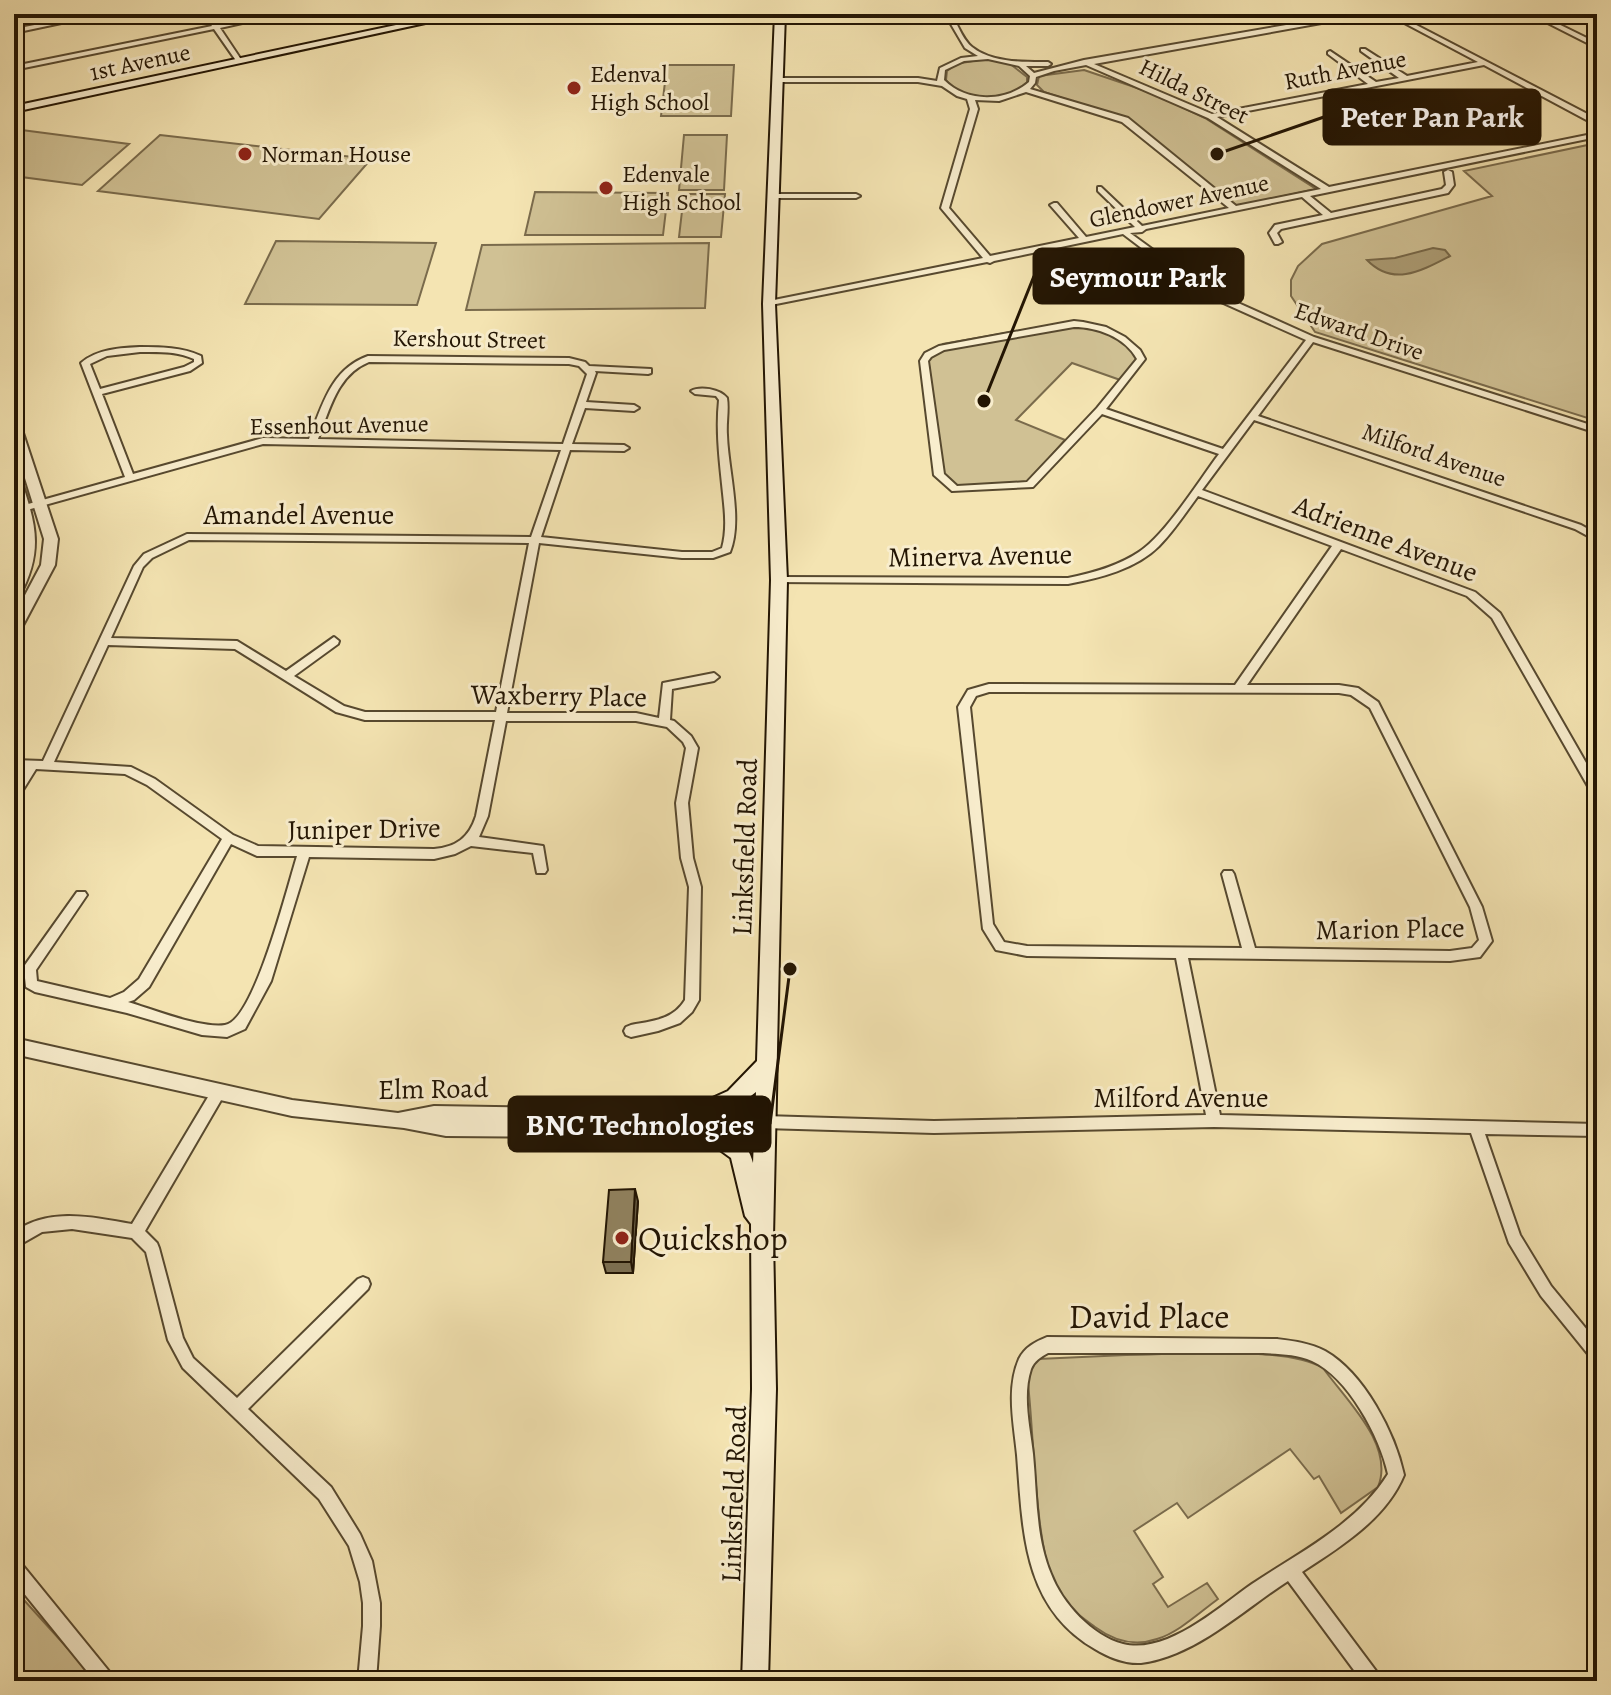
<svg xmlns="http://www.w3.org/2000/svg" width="1611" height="1695" viewBox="0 0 1611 1695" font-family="Alegreya,serif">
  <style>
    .green { fill: #d0c194; stroke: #7a6b4c; stroke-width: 2 }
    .water { fill: #ad9e76; stroke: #766748; stroke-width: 2 }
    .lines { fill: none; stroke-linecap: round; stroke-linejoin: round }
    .minor-casing { stroke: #57492f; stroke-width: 4 }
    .tertiary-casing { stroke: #57492f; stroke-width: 4 }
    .secondary-casing { stroke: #231503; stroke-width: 4 }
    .minor { fill: #f8edcd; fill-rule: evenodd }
    .tertiary { fill: #f8edcd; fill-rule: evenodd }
    .secondary { fill: #f8edcd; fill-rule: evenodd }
    .wall { fill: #7c6f51; stroke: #231503; stroke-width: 2 }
    .shaded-wall { fill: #655a42; stroke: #231503; stroke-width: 2 }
    .building { fill: #90815e; stroke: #231503; stroke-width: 2 }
    .poi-dot { fill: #8f2418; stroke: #f8edcd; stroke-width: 3 }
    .labels { text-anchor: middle; stroke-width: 6; stroke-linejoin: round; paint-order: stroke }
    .far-street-label { font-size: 24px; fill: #231503; stroke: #f8edcd }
    .far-poi-label { font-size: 24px; fill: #231503; stroke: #f8edcd; text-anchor: start }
    .street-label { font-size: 28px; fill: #231503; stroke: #f8edcd }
    .near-poi-label { font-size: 34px; fill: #231503; stroke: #f8edcd; text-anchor: start }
    .near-street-label { font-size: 34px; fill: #231503; stroke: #f8edcd }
    .leader { fill: none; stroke: #231503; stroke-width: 3 }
    .callout-dot { fill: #231503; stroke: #f8edcd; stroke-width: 3 }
    .callout { fill: #231503; stroke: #231503; stroke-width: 3 }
    .callout-label { font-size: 30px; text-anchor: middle; font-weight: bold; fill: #fff }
  </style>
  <rect width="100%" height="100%" fill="#f4e4b2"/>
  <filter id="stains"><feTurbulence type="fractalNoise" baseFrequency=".0025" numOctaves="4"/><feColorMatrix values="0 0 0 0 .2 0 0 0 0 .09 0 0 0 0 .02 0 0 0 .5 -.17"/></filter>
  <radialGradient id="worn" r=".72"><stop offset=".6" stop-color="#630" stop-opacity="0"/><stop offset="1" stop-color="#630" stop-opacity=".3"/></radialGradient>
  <path class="green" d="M984 59 1009 63 1027 77V83C1010 104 961 101 946 80L947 71 956 64Z
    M667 65H734L731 116H661Z
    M1084 70 1152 93 1205 118 1316 189 1237 206 1129 120 1044 92 1037 85 1039 76Z
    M14 129 129 144 82 185 14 176Z
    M160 135 371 159 319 219 98 191Z
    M684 135H727L724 190H679Z
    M1597 143V421L1315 332 1291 296V280L1298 266 1322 244 1492 196 1464 171Z
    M535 192 668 193 663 235H525Z
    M684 194H725L721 237H679Z
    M276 241 436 243 417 305 245 304Z
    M709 243 705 308 466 310 482 245Z
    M1074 321 1103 327 1140 349 1144 361 1126 382 1072 363 1016 420 1065 440 1027 483 956 487 943 477 928 357 943 344Z
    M1126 1355C1173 1355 1285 1345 1323 1368 1346 1400 1395 1445 1378 1487L1341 1513 1319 1476 1314 1479 1290 1449 1188 1518 1177 1503 1134 1531 1163 1577 1153 1584 1168 1607 1207 1583 1218 1599C1200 1612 1178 1633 1157 1639 1134 1647 1114 1641 1095 1627 1080 1616 1065 1606 1056 1589 1035 1550 1034 1434 1028 1384L1027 1370 1038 1359Z
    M14 1589 90 1673 94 1681H14Z"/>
  <path class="water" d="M1433 248 1445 250 1450 256C1421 271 1393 287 1367 260L1395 258Z"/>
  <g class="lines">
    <defs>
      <path id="minor" d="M91 14H104L14 33V29Z
        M204 14H210L218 25 270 14H283L220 28 242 61 239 63 237 62 214 29 14 70V66L212 26Z
        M945 14 952 16 977 14 954 19C959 28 964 41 972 47 992 63 1024 62 1048 62L1051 64 1048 66H1026L1034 73 1084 60 1327 18 1376 15 1379 17 1376 19 1327 22 1094 64 1212 114 1368 84 1328 54V52L1330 51 1376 82 1399 78 1361 51V49H1365L1407 76 1478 62 1395 18 1394 17 1397 15 1597 119V124H1594L1484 65 1217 117 1329 187 1597 133V137L1310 196 1331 213 1442 189 1446 185 1444 172 1448 170 1452 172 1454 185 1448 193 1281 229 1277 233 1282 242 1278 244H1275L1269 233 1275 225 1323 215 1302 197 1146 229 1142 232 1130 233 1207 289 1314 337 1597 427V433L1313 342 1258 416 1581 525 1597 534V541L1575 529 1254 420 1202 490 1475 592 1500 613 1597 782V796L1593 795 1492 618 1467 596 1341 549 1247 685H1339L1358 688 1378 702 1482 907 1492 941 1480 957 1450 961 1188 958 1220 1115 1597 1124V1136L1485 1134 1520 1235 1551 1286 1597 1342V1362L1592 1359 1541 1296 1509 1243 1471 1133 1214 1127 934 1133 764 1128 759 1126 757 1122 759 1118 764 1116 934 1121 1206 1115 1176 958 1027 956 996 950 983 929 958 707 968 690 989 684 1235 685 1332 546 1198 496C1186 512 1174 531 1159 546 1136 569 1100 578 1068 584L775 582V578L779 577 1068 578C1093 573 1118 566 1139 552 1166 534 1198 482 1219 454L1102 414 1033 487 952 491 934 475 920 361 925 353 939 346 1074 321 1083 322 1106 327 1125 337 1140 350 1145 359 1106 409 1223 449 1306 340 1201 293 1123 234 994 261 990 263 987 262 766 306 765 304 769 301 983 258 941 208 970 109 967 99 957 96 942 86 918 82H777L774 80 777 78H918L937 81 940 68 961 58 978 56 965 48ZM988 59 1019 66 1030 76 1029 82C1004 103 966 102 944 80L945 70 964 61ZM1086 65 1208 118 1321 189 1236 206 1128 118 1030 89 1035 83 1036 77 1054 71ZM1026 92 1122 122 1229 208 1142 226 1101 187H1098V191L1135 227 1086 237 1057 203H1054L1050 205 1079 238 990 256 949 208 978 109 975 100 999 101ZM1074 327C1097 327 1125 337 1137 359L1097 408 1027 482 957 486 944 474 928 361 931 357 944 350ZM989 692 1339 693 1351 695 1370 708 1470 907 1479 940 1472 948 1450 951 1255 948 1234 874 1232 871H1224L1222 874 1242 948 1027 946 1004 942 993 924 970 707 976 696Z
        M1530 14H1538L1597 43V48Z
        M773 194H856L860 196 856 198H773Z
        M140 347C161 347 182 347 201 356L202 363 190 371 102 394 133 474 263 438 309 439C322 406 331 369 368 356L569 358 585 362 589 366 651 369V373L648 374 595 371 596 373 586 402 634 405 639 408 634 411 585 408 572 444 624 445 629 448 624 451 570 450 541 537 682 552H712L722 548C728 527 724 505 722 484 719 456 716 428 719 400L716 396 695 394 691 391C700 386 720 389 727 398 729 409 726 423 727 435 728 470 743 520 730 552L713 558H682L539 543 507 713H636L659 718 663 683 714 673 719 677 714 681 672 689 670 720 674 721 691 736 698 748 688 803 693 858 701 887 699 1000 692 1012 680 1023 658 1031 631 1037 626 1035 624 1031 626 1027 631 1025C652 1021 673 1020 685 1000L689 887 681 858 676 803 686 748 683 742 667 727 636 721H506L488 816 479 837 543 846 547 870 545 873H537L533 853 471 846 455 854 434 859 309 857 271 981 245 1029 227 1037 202 1035 127 1013 35 992 26 987 24 969 25 965 77 892H85L87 895 36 970 37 981 110 998 124 992 139 979 222 839 147 785 125 774 36 769 18 798 14 799V785L25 769 14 768V760L43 761 134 566 144 554 187 534 531 537 561 450 263 444 27 510H21V506L125 477 81 363C97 349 120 348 140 347ZM140 352C158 352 177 351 194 359V362L184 367 100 389 90 364 107 356ZM369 362 569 364 579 366 587 374 563 444 318 439C330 409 337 375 369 362ZM189 540 529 543 496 712H365L344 706 294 676 338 644 339 641 334 637 286 671 237 641 111 638 143 567 152 558ZM108 645 235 649 336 712 365 720H495L476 816C469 838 456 847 434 849L258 846 233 835 155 779 131 767 54 762ZM231 844 257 856H297C288 885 254 1021 225 1025 202 1029 152 1009 128 1002L134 1000 149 987Z
        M219 1085 224 1087 226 1091 224 1095 145 1231 157 1243 159 1248 183 1338 193 1358 237 1398 358 1279 363 1277 368 1279 370 1284 368 1289 248 1409 331 1487 360 1534 372 1561 380 1603V1626L376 1681H358L363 1626V1603L360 1582 349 1546 319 1499 183 1368 168 1340 146 1252 132 1238 72 1229 42 1232 14 1248V1232C50 1207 92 1217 132 1224L214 1087Z
        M1047 1337 1277 1339C1293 1341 1310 1343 1325 1351 1364 1373 1395 1433 1404 1475 1386 1519 1340 1547 1302 1572L1379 1675 1382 1681H1362L1288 1581C1243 1610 1196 1656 1141 1663 1125 1664 1108 1657 1095 1649 1022 1607 1023 1529 1017 1455 1014 1424 1006 1389 1019 1359 1025 1347 1035 1342 1047 1337ZM1048 1353H1263C1279 1354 1297 1354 1312 1361 1348 1377 1380 1437 1388 1474 1357 1524 1300 1552 1252 1584 1219 1607 1167 1655 1123 1644 1092 1636 1062 1603 1051 1574 1035 1536 1037 1494 1033 1454 1030 1427 1022 1396 1031 1369 1034 1361 1041 1357 1048 1353Z
        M14 1560 20 1562 112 1675 115 1681H95L14 1581Z"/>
      <path id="tertiary" d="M14 420 20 424 58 539 55 565 21 629 14 634V616L41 565 44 539 14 443Z
        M14 473 20 477C36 524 44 551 19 597L14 599V580L21 562 24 536 14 496Z
        M14 1038 292 1100 398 1113 434 1106 564 1108 765 1105 771 1107 774 1113 771 1119 765 1121 704 1122 764 1123 771 1125 773 1131 771 1137 764 1139 446 1136 404 1128 292 1116 14 1054Z"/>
      <path id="secondary" d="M448 14H467L14 112V106Z
        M775 14H785L775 304 787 580 773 1238 776 1389 768 1681H742L752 1389 751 1224 745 1216 731 1158 709 1142 680 1137 677 1130 680 1123 687 1121 685 1116 688 1109 728 1091 757 1061 771 580 763 304ZM756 1092 753 1163C748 1141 727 1125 704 1123L734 1109Z"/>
    </defs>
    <use href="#minor" class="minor-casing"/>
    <use href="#tertiary" class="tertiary-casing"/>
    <use href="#secondary" class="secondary-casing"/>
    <use href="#minor" class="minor"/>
    <use href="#tertiary" class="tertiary"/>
    <use href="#secondary" class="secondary"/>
  </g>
  <path class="wall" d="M638 1201 633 1273H606L603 1262Z"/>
  <path class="shaded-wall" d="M635 1189 638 1201 633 1273 631 1262Z"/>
  <path class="building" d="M635 1189 631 1262H603L609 1190Z"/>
  <g class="poi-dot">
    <circle cx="574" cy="88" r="8"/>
    <circle cx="245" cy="154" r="8"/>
    <circle cx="606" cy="188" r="8"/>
    <circle cx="622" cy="1238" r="8"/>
  </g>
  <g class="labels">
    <g class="far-street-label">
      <text transform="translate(140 62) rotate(-12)" y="8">1st Avenue</text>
      <text transform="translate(1345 70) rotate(-11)" y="8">Ruth Avenue</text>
      <text transform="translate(1194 91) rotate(26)" y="8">Hilda Street</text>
      <text transform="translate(1179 201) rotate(-12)" y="8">Glendower Avenue</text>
      <text transform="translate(1359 331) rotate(19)" y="8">Edward Drive</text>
      <text transform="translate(469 339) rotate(1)" y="8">Kershout Street</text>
      <text transform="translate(339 425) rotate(-1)" y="8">Essenhout Avenue</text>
      <text transform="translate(1434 455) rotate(19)" y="8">Milford Avenue</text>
    </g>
    <g class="far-poi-label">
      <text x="590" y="82">Edenval<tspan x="590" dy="28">High School</tspan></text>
      <text x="261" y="162">Norman House</text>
      <text x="622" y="182">Edenvale<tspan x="622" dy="28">High School</tspan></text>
    </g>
    <g class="street-label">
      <text x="299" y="524">Amandel Avenue</text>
      <text transform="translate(1386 538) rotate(21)" y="10">Adrienne Avenue</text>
      <text transform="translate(980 555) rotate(-1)" y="10">Minerva Avenue</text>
      <text transform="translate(559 695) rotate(1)" y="10">Waxberry Place</text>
      <text transform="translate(364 828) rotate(-1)" y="10">Juniper Drive</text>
      <text transform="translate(744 847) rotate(-88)" y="10">Linksfield Road</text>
      <text transform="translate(1390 928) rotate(-1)" y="10">Marion Place</text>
      <text transform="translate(433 1088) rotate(-1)" y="10">Elm Road</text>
      <text x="1181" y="1107">Milford Avenue</text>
      <text transform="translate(733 1494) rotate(-88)" y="10">Linksfield Road</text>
    </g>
    <g class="near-poi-label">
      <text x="638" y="1250">Quickshop</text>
    </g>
    <g class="near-street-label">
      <text x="1149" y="1328">David Place</text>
    </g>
  </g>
  <path class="leader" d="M1217 154L1324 117M984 401L1034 276M790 969L770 1124"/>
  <g class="callout-dot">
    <circle cx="1217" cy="154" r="8"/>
    <circle cx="984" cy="401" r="8"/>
    <circle cx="790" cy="969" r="8"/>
  </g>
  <g class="callout">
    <rect x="1324" y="90" width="216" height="54" rx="8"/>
    <rect x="1034" y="249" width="209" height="54" rx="8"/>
    <rect x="509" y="1097" width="261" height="54" rx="8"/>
  </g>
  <g class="callout-label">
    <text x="1432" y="127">Peter Pan Park</text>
    <text x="1138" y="287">Seymour Park</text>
    <text x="640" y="1135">BNC Technologies</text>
  </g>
  <rect width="1611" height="1695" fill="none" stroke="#f4e4b2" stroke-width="48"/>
  <rect x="16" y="16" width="1579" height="1663" fill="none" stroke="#231503" stroke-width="4"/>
  <rect x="24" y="24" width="1563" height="1647" fill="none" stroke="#231503" stroke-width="2"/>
  <rect width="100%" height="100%" filter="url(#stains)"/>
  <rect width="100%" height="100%" fill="url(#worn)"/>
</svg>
